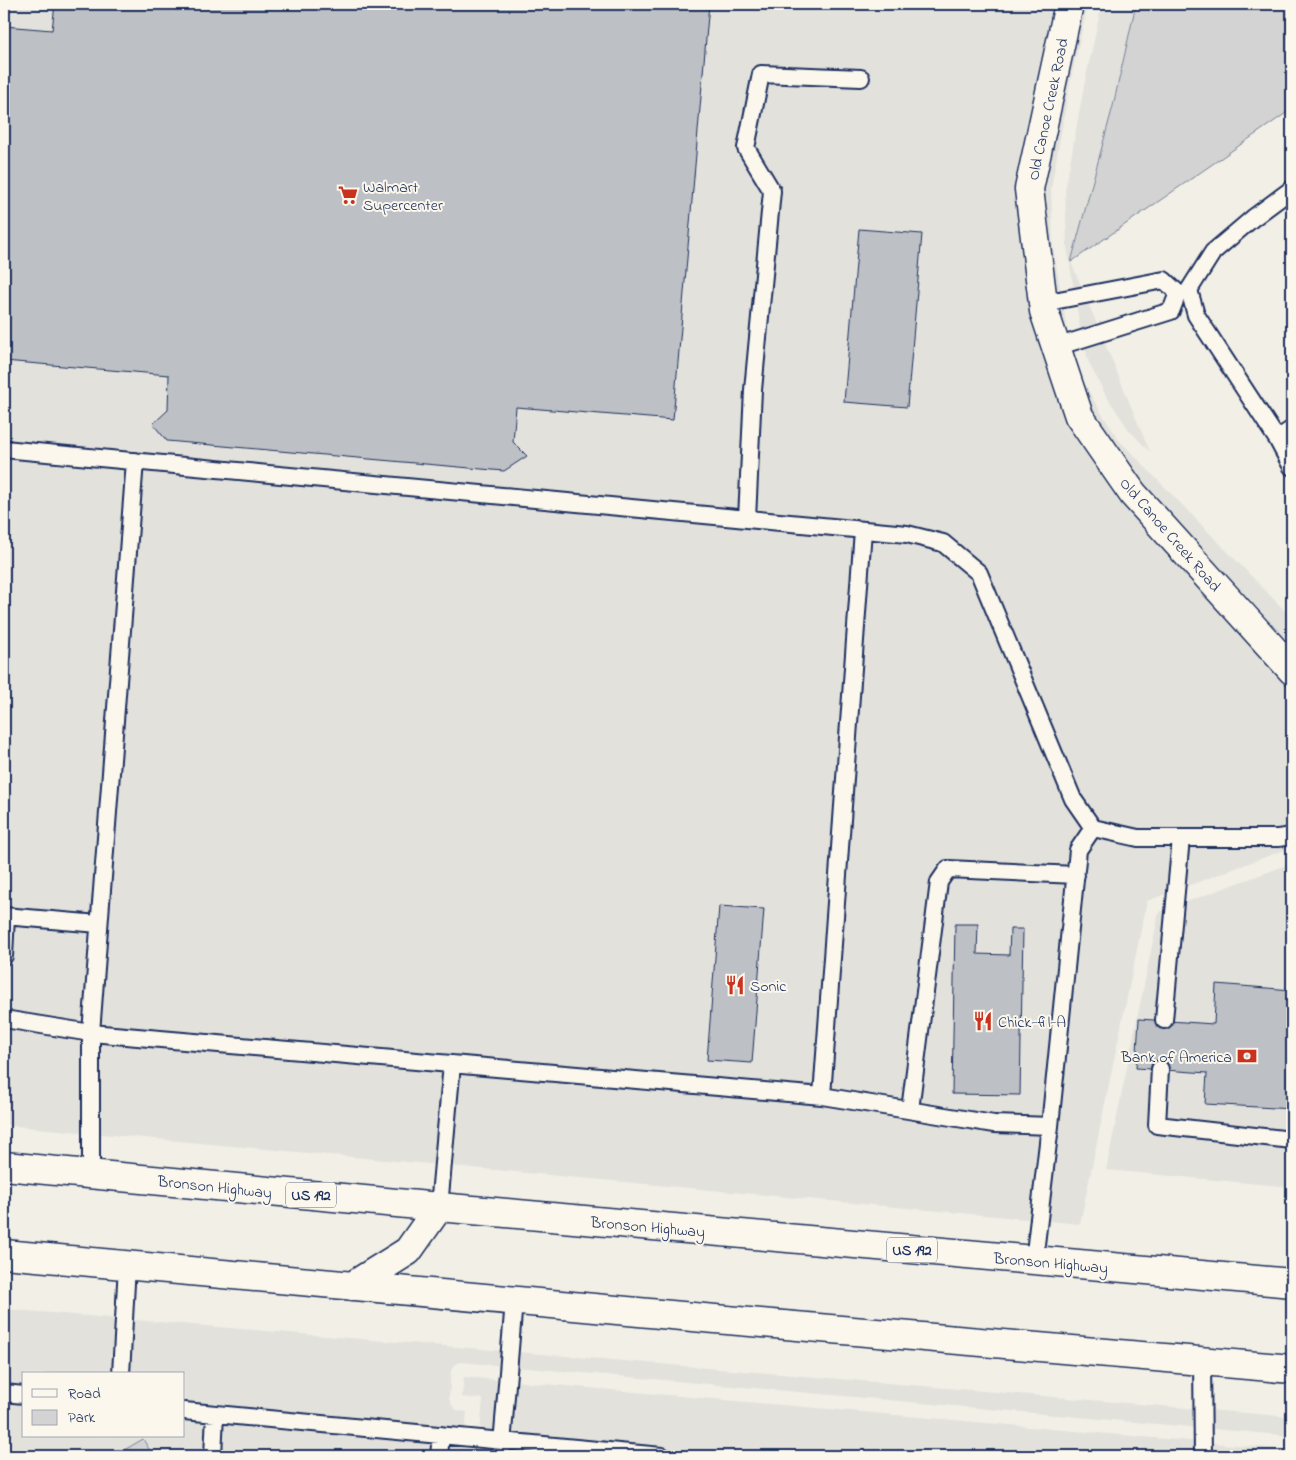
<svg xmlns="http://www.w3.org/2000/svg" width="1296" height="1460" viewBox="0 0 1296 1460" font-family="'Indie Flower',sans-serif">
  <style>
    .built { fill: #e2e1dc; fill-rule: evenodd }
    .green { fill: #d2d3d2; stroke: #768198 }
    .building { fill: #bdc0c4; stroke: #1b2f5e }
    .lines { fill: none; stroke-linecap: round; stroke-linejoin: round }
    .lane-casing { stroke: #1b2f5e; stroke-width: 20 }
    .street-casing { stroke: #1b2f5e; stroke-width: 31 }
    .highway-casing { stroke: #1b2f5e; stroke-width: 31 }
    .lane { stroke: #fbf7ec; stroke-width: 16 }
    .street { stroke: #fbf7ec; stroke-width: 28 }
    .highway { stroke: #fbf7ec; stroke-width: 28 }
    .labels { text-anchor: middle; stroke-width: 4; stroke-linejoin: round; paint-order: stroke }
    .shield { fill: #fbf7ec; stroke: #5e6b89; stroke-width: 1 }
    .shield-label { font-size: 15px; font-weight: bold; fill: #1b2f5e }
    .street-label { font-size: 16px; fill: #1b2f5e; stroke: #fbf7ec }
    .poi-label { font-size: 16px; fill: #1b2f5e; stroke: #fbf7ec; text-anchor: start }
  </style>
  <rect width="100%" height="100%" fill="#f2efe6"/>
  <filter id="ink" filterUnits="userSpaceOnUse"><feTurbulence type="fractalNoise" baseFrequency=".02" numOctaves="2"/><feDisplacementMap in="SourceGraphic" scale="10" xChannelSelector="R" yChannelSelector="G"/><feConvolveMatrix kernelMatrix="1 2 1 2 8 2 1 2 1" color-interpolation-filters="sRGB"/></filter>
  <g filter="url(#ink)">
    <path class="built" d="M4 4H1088L1070 82 1051 189 1053 246 1068 335 1076 367 1094 401 1118 439 1292 618V847L1147 901 1080 1224 4 1125Z
      M1102 4H1136L1113 106 1071 262 1150 452 1129 430 1105 394 1089 363 1081 334 1067 246 1065 191 1084 86Z
      M1292 863V1187L1106 1170 1159 912Z
      M4 1309 1292 1417V1436L460 1362 456 1364 451 1370 449 1399 454 1408 458 1411 467 1412 463 1456H153L143 1439 114 1456H4ZM24 1374H184V1436H24Z
      M464 1377 1292 1450V1456H478L483 1399 462 1397Z"/>
    <path class="green" d="M1136 4H1292V109L1071 262 1113 106Z
      M143 1439 153 1456H114Z"/>
    <path class="building" d="M55 4H709L673 420 516 407 513 442 527 456 504 471 167 441 153 424 168 410 169 375 4 361V26L52 30Z
      M859 229 922 234 907 407 844 402Z
      M719 906 764 909 752 1063 707 1060Z
      M955 924H978L977 954 1009 955 1010 929H1023L1020 1095 952 1094Z
      M1216 984 1292 990V1109L1205 1104 1207 1073 1136 1068 1139 1019 1214 1024Z"/>
    <g class="lines">
      <defs>
        <path id="lane" d="M1292 189 1253 218 1213 252 1189 290 1196 315 1277 439 1292 467
          M1043 303 1164 280 1178 293 1171 311 1056 347
          M1277 439 1292 429
          M4 449 907 534 943 543 979 573 1073 799 1093 828 1138 838H1278L1292 836
          M747 519 753 390 772 191 746 148 761 74 861 78
          M4 916 99 924
          M4 956 6 916
          M4 1019 91 1033 822 1096 994 1124 1050 1126
          M1164 1020 1181 838
          M1160 1069 1157 1125 1292 1140
          M822 1096 863 530
          M910 1110 939 882 948 869 1076 875
          M91 1174V1033L135 461
          M439 1207 452 1064
          M1034 1261 1050 1126 1078 850 1093 828
          M1202 1362 1203 1456
          M121 1374 127 1265
          M4 1393 24 1395
          M184 1411 662 1456
          M213 1456 215 1414
          M439 1456 441 1435
          M501 1456 514 1301"/>
        <path id="street" d="M1069 4 1029 189 1044 311 1079 416 1133 494 1292 670"/>
        <path id="highway" d="M4 1166 439 1207 1292 1283
          M4 1254 704 1318 1292 1369
          M352 1286 408 1251 439 1207"/>
      </defs>
      <use href="#lane" class="lane-casing"/>
      <use href="#street" class="street-casing"/>
      <use href="#highway" class="highway-casing"/>
      <use href="#lane" class="lane"/>
      <use href="#street" class="street"/>
      <use href="#highway" class="highway"/>
    </g>
  </g>
  <defs>
    <symbol id="supermarket-bare" viewBox="-9 -9 18 18"><path d="M-6-5.5h2.5l.6 2H6L4.5 2H-2.5L-4.4-4H-6ZM-1.5 3.2a1.3 1.3 0 1 0 .1 0ZM3 3.2a1.3 1.3 0 1 0 .1 0Z" fill="#c8321e" stroke="#fbf7ec" stroke-width="2.5" paint-order="stroke"/></symbol>
    <symbol id="restaurant-bare" viewBox="-9 -9 18 18"><path d="M-5-6h1v4h1v-4h1v4h1v-4h1v5L-1.5 .5V6h-2V.5L-5-1ZM5-6V6H3V1.5H1.5Q1.5-4 5-6Z" fill="#c8321e" stroke="#fbf7ec" stroke-width="2.5" paint-order="stroke"/></symbol>
    <symbol id="bank-bare" viewBox="-9 -9 18 18"><path d="M-6-4H6V4H-6ZM0-2.3a2.3 2.3 0 1 0 0 4.6a2.3 2.3 0 1 0 0-4.6Z" fill="#c8321e" stroke="#fbf7ec" stroke-width="2.5" paint-order="stroke"/></symbol>
  </defs>
  <g fill-rule="evenodd">
    <use href="#supermarket-bare" x="334" y="181" width="28" height="28"/>
    <use href="#restaurant-bare" x="721" y="971" width="28" height="28"/>
    <use href="#restaurant-bare" x="969" y="1007" width="28" height="28"/>
    <use href="#bank-bare" x="1233" y="1042" width="28" height="28"/>
  </g>
  <g class="labels">
    <g class="shield">
      <rect x="286" y="1182.5" width="50" height="25" rx="4"/>
      <rect x="887" y="1237.5" width="50" height="25" rx="4"/>
    </g>
    <g class="shield-label">
      <text x="311" y="1200">US 192</text>
      <text x="912" y="1255">US 192</text>
    </g>
    <g class="street-label">
      <text transform="translate(1047 109) rotate(-78)" y="6">Old Canoe Creek Road</text>
      <text transform="translate(1171 534) rotate(49)" y="6">Old Canoe Creek Road</text>
      <text transform="translate(215 1186) rotate(6)" y="6">Bronson Highway</text>
      <text transform="translate(648 1226) rotate(5)" y="6">Bronson Highway</text>
      <text transform="translate(1051 1262) rotate(5)" y="6">Bronson Highway</text>
    </g>
    <g class="poi-label">
      <text x="363" y="192">Walmart<tspan x="363" dy="18">Supercenter</tspan></text>
      <text x="750" y="991">Sonic</text>
      <text x="998" y="1027">Chick-fil-A</text>
      <text x="1232" y="1062" text-anchor="end">Bank of America</text>
    </g>
  </g>
  <rect width="1296" height="1460" fill="none" stroke="#fbf7ec" stroke-width="20"/>
  <rect x="10" y="10" width="1276" height="1440" fill="none" stroke="#1b2f5e" stroke-width="2" filter="url(#ink)"/>
  <rect x="22" y="1372" width="162" height="65" fill="#fbf7ec" stroke="#a1a7b3"/>
  <rect x="32" y="1389" width="25" height="8" fill="#fbf7ec" stroke="#a1a7b3"/>
  <text x="68" y="1398" font-size="15" fill="#1b2f5e">Road</text>
  <rect x="32" y="1410" width="25" height="15" fill="#d2d3d2" stroke="#a1a7b3"/>
  <text x="68" y="1422" font-size="15" fill="#1b2f5e">Park</text>
</svg>
